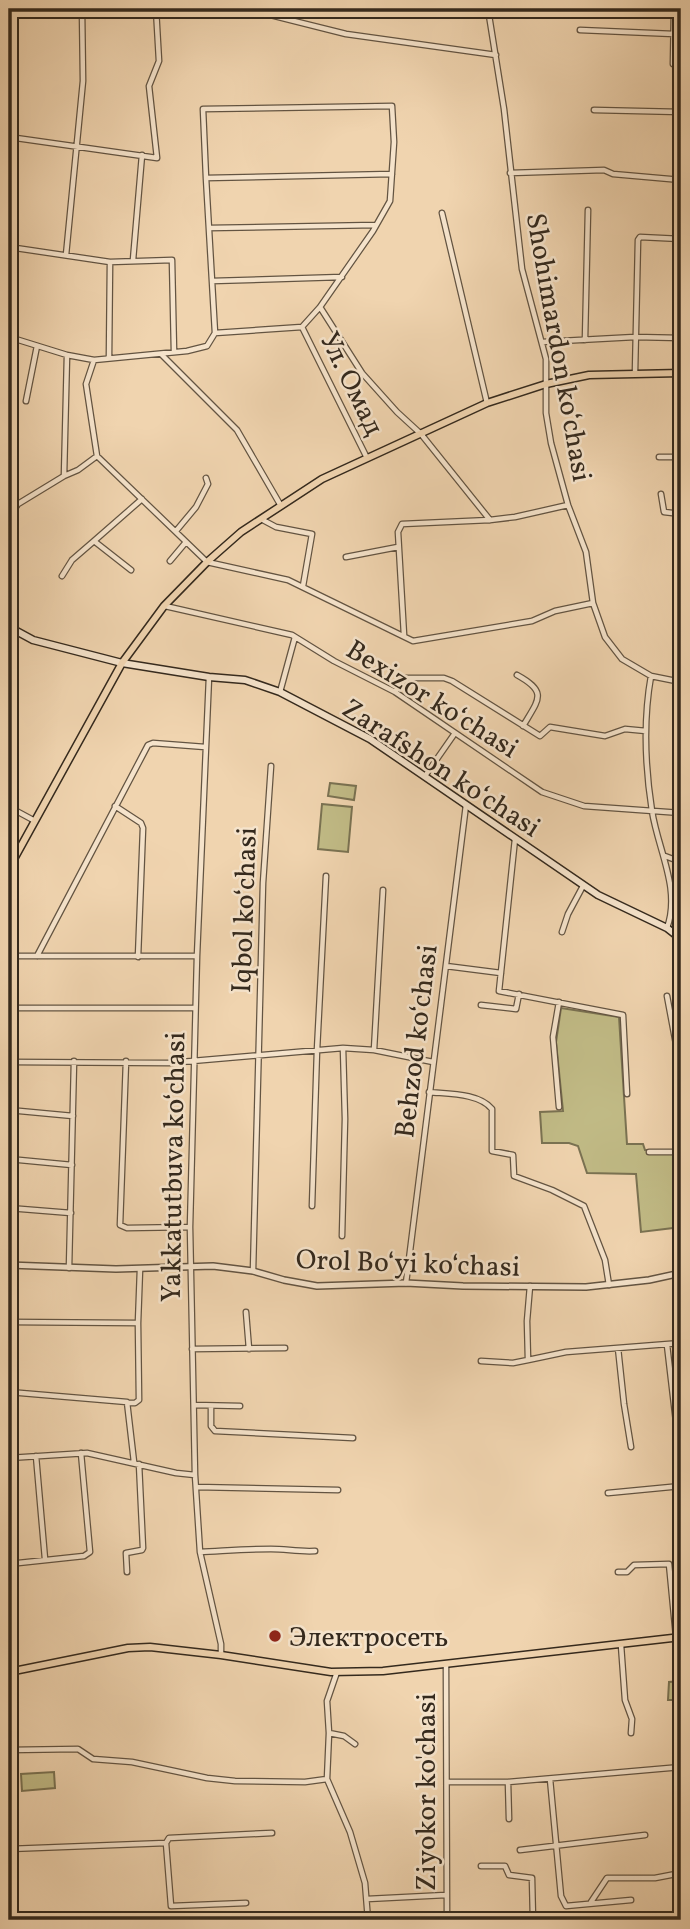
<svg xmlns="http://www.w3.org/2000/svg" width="690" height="1929" viewBox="0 0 690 1929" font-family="Vollkorn,serif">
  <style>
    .green { fill: #c1bb86; stroke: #7a7252; stroke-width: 2 }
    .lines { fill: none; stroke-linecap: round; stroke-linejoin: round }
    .minor-casing { stroke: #635442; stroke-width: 7 }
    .tertiary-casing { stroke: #635442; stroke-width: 8 }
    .secondary-casing { stroke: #34291d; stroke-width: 9 }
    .primary-casing { stroke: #34291d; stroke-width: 9 }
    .minor { stroke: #f5e3cb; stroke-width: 4.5 }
    .tertiary { stroke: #f5e3cb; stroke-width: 5 }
    .secondary { stroke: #f5e3cb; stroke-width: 6 }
    .primary { stroke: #f0d4af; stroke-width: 6 }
    .poi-dot { fill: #8f2418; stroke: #f5e3cb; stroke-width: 2.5 }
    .labels { text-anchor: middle; stroke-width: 5; stroke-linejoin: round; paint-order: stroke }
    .street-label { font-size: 28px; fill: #34291d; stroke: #f5e3cb }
    .poi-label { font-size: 28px; fill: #34291d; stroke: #f5e3cb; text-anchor: start }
  </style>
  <rect width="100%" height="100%" fill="#f0d4af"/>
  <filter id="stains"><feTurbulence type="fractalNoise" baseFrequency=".00286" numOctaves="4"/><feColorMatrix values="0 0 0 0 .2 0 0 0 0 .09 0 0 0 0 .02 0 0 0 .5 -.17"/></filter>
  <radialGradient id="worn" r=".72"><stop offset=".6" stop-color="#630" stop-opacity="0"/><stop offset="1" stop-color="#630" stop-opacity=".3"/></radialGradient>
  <path class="green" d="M330 783 356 786 354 800 328 796Z
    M322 804 352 807 348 852 318 849Z
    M561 1008 619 1017 627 1144H643L645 1150H681V1227L641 1232 636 1174 587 1173 578 1146 569 1143H542L540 1112 563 1111 556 1042Z
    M681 1681V1733H674L677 1700H668L669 1682Z
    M54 1772 55 1788 22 1791 21 1774Z"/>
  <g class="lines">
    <defs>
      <path id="minor" d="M246 9 346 34 496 55
        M488 9 504 109 522 269 546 359V413L551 443 568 505 586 552 593 603 605 637 622 659 651 676 681 682
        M580 30 674 34
        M673 64 674 9
        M594 110 681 112
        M9 137 157 158 149 86 159 61 156 9
        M510 173 604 170 613 174 681 180
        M206 178 215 333
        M442 213 487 403
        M209 228 376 225
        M9 247 110 262 109 358
        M66 255 83 81 82 9
        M133 260 142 155
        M110 262 172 260 174 352
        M212 281 342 277
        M320 307 373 231 390 201 394 142 392 106 203 109 206 178 392 174
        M302 327 367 458
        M9 337 67 355 94 360 187 351 207 346 215 333 302 327 320 307 362 373 397 412 421 434 490 520
        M585 340 588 210
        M542 342 635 337 681 338
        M161 354 237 430 281 506
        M67 355 64 476 78 470 97 456
        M94 360 86 384 97 456 207 562 288 580 413 641 532 621 555 611 593 603
        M635 373 638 240 640 237 681 239
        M26 401 37 346
        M659 457H681
        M661 494 664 512 681 514
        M9 517 18 504 64 476
        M261 519 276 527 312 534 303 586
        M176 531 196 507 208 484 206 478
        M94 541 142 499
        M346 557 398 547
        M170 561 186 542
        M62 576 72 560 94 541 131 570
        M165 606 292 635 334 661 395 692 542 792 584 806 681 813
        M404 635 398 532 402 524 490 520 515 517 568 505
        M517 675C548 692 539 699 523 726
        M651 676C643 721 645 766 652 811 658 850 681 889 667 928
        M209 677 197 956 190 1227 195 1475 200 1552 221 1644V1655
        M280 692 295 637
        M395 692 406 678H444L452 681 540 736 550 727 605 736 625 729 646 731
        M425 776 455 733
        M115 806 141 823 143 828 138 957
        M9 807 35 821
        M515 839 499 991 623 1015 627 1094
        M665 856 681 862
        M562 932 568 914 583 886
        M9 956H197
        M37 956 148 745 153 743 205 747
        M446 966 501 973
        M667 996 681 1071
        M559 1002 553 1037 559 1107
        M481 1005 516 1009 519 994
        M9 1008H195
        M374 1050 383 890
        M126 1061 120 1225 127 1228 190 1227
        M9 1062 169 1063 343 1048 374 1050 433 1062
        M429 1092C448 1094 479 1093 492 1109V1151L513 1155 514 1176 552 1190 584 1206 605 1260 609 1285
        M9 1110 73 1116
        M649 1152H681
        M9 1159 72 1165
        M312 1206 317 1050 326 876
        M9 1208 71 1213
        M342 1236 345 1119 343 1048
        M69 1268 74 1061
        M253 1271 263 883 271 766
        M406 1283 466 805
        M530 1286 527 1321 528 1360 566 1352 681 1343
        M246 1312 249 1349
        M9 1322 138 1323 140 1269
        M667 1345 680 1456
        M618 1348 624 1404 631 1447
        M192 1349 285 1348
        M481 1361 513 1363 528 1360
        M9 1392 127 1402 134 1462
        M128 1403H135L139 1400 138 1323
        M194 1405 240 1406
        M211 1406V1426L215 1431 353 1438
        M36 1456 45 1559
        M9 1458 87 1453 176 1473 195 1475
        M196 1487 338 1490
        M608 1493 681 1486
        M676 1525H681
        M200 1552C223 1551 247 1549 271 1549 286 1549 299 1552 315 1551
        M9 1564 84 1556 90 1552 81 1453
        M127 1572 126 1553 142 1550 143 1548 139 1464
        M618 1572H627L634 1565 669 1564 676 1637
        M621 1645 625 1700 632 1719 631 1733
        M446 1664 447 1920
        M337 1672 327 1701 329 1733 327 1779 350 1832 365 1883 368 1920
        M329 1733 344 1736 355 1744
        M9 1750 78 1749 93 1759 132 1762 207 1778 235 1781 305 1782 327 1779
        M550 1779 561 1896 566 1906 631 1900
        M447 1782H508L681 1767
        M508 1782 509 1819
        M166 1843 171 1906 246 1903
        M166 1843 169 1838 272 1833
        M9 1849 166 1843
        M520 1850 645 1835
        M481 1866H505L509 1875 532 1878 533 1920
        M11 1891V1920
        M367 1899 446 1895
        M591 1902 607 1878H655L681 1873
        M449 1920H476
        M678 1920 681 1898"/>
      <path id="tertiary" d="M9 1265 116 1269 213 1266 253 1271 284 1280 317 1286 406 1283 463 1286 586 1287 649 1280 681 1273"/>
      <path id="secondary" d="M9 627 33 640 122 663 209 677 245 680 280 692 370 739 598 895 667 928 681 939"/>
      <path id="primary" d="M9 868 122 663 164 606 207 562 241 532 322 479 487 403 546 384 589 375 681 373
        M9 1672 128 1648 150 1647 221 1655 331 1672 383 1671 681 1637"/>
    </defs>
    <use href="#minor" class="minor-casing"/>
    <use href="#tertiary" class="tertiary-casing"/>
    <use href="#secondary" class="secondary-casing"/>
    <use href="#primary" class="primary-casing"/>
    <use href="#minor" class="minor"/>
    <use href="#tertiary" class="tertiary"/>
    <use href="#secondary" class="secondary"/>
    <use href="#primary" class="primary"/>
  </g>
  <circle class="poi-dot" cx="275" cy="1636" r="7"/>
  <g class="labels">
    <g class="street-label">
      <text transform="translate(560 347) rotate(80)" y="10">Shohimardon koʻchasi</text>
      <text transform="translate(353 383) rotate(64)" y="10">Ул. Омад</text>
      <text transform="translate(433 698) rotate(32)" y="10">Bexizor koʻchasi</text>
      <text transform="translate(442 767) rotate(33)" y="10">Zarafshon koʻchasi</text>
      <text transform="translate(243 910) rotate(-88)" y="10">Iqbol koʻchasi</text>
      <text transform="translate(415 1041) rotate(-83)" y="10">Behzod koʻchasi</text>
      <text transform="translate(172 1167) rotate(-89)" y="10">Yakkatutbuva koʻchasi</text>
      <text transform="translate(408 1262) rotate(2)" y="10">Orol Boʻyi koʻchasi</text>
      <text transform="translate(425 1792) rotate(-90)" y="10">Ziyokor ko'chasi</text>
    </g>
    <g class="poi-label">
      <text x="289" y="1646">Электросеть</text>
    </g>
  </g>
  <rect width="690" height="1929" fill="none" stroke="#f0d4af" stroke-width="35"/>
  <rect x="10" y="10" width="669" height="1908" fill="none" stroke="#34291d" stroke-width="3.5"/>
  <rect x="18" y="18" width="655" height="1894" fill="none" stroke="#34291d" stroke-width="2"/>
  <rect width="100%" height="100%" filter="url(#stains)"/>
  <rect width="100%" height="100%" fill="url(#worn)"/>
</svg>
